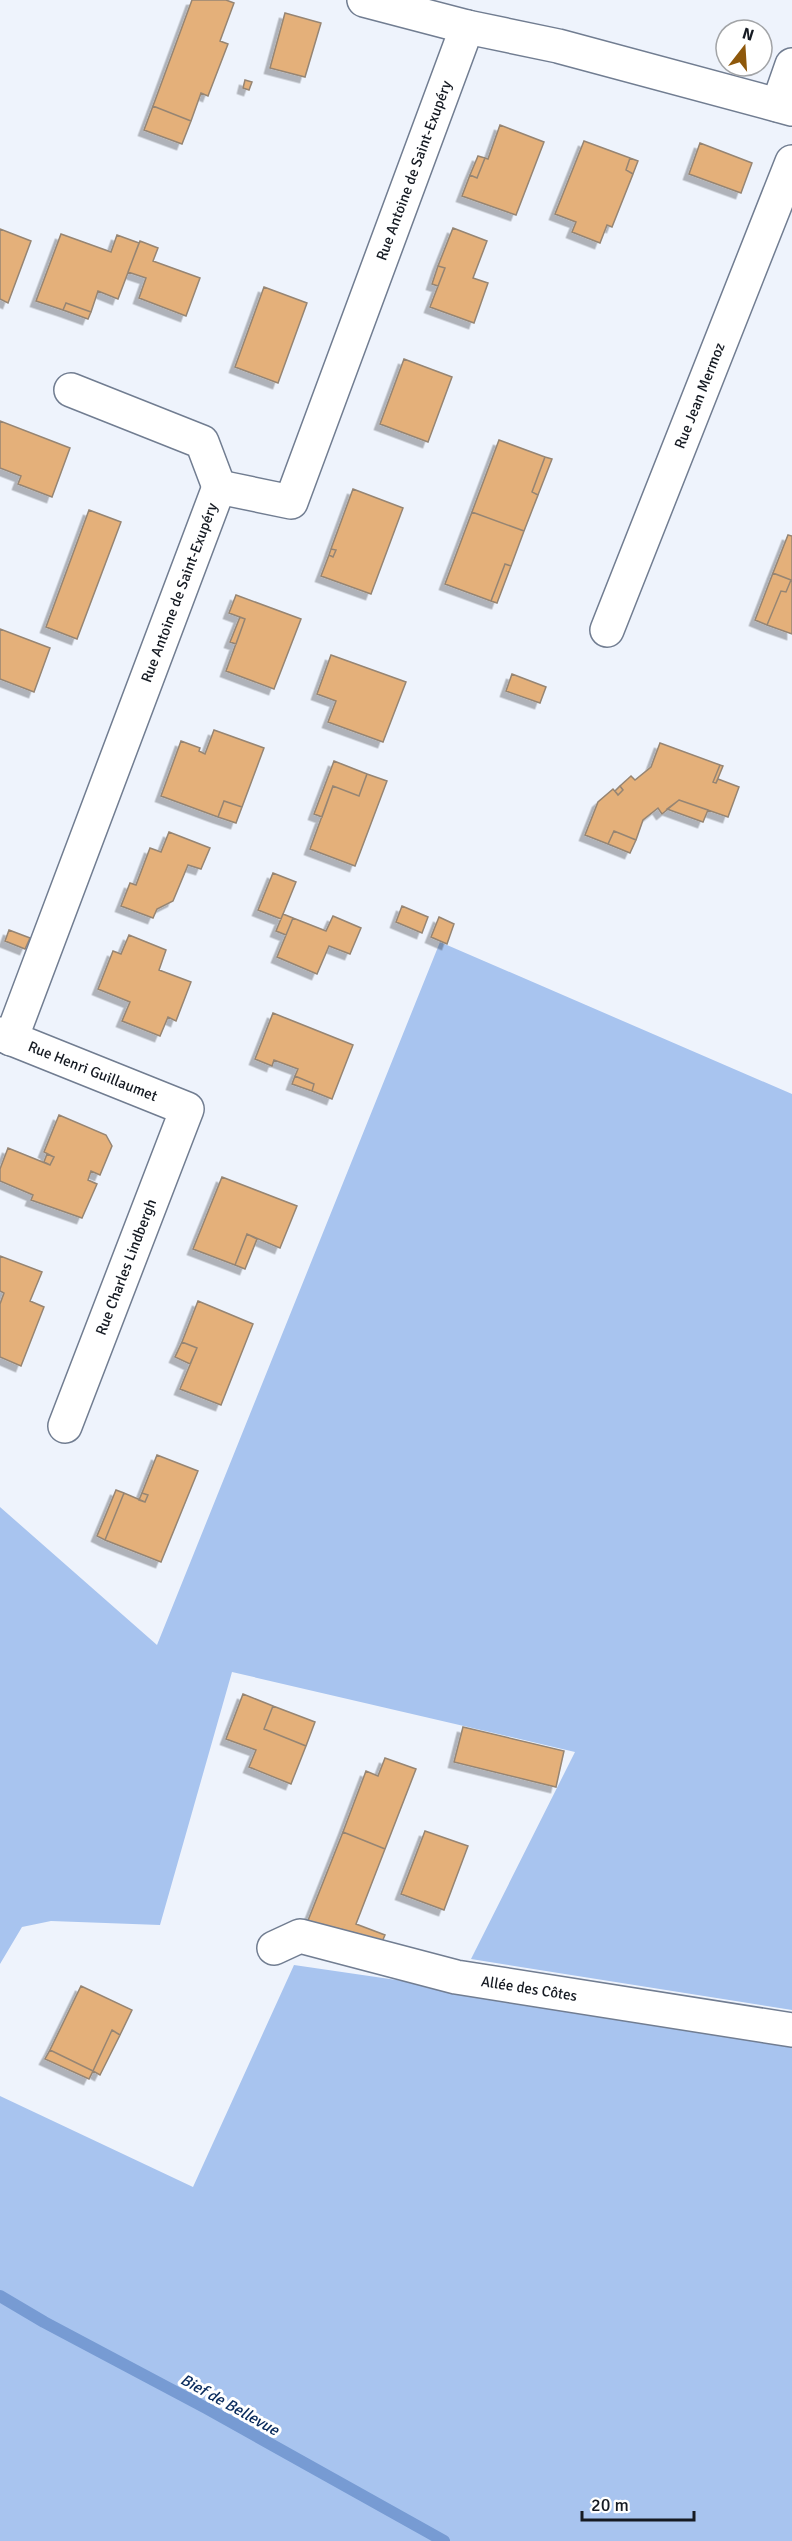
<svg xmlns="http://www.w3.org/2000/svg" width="792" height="2541" viewBox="0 0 792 2541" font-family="Signika,sans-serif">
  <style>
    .green { fill: #a8c4ef }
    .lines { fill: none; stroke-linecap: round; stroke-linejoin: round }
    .stream { stroke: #779bd3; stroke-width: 12 }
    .building { fill: #e4b07a; stroke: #968573; stroke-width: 1.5; filter: url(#shadow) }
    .minor-casing { stroke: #717d91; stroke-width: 36 }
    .minor { stroke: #fff; stroke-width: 33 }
    .labels { text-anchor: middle; stroke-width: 6; stroke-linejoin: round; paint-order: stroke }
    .street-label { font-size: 15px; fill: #161b23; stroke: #fff }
    .water-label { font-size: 16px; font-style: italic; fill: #082a5c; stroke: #fff }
  </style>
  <defs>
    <filter id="shadow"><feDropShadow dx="-5.5" dy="5.5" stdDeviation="0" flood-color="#0004"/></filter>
  </defs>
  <rect width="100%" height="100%" fill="#eef3fc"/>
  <path class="green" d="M440 942 792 1094V2010L471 1959 575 1752 232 1672 160 1925 51 1921 22 1927 0 1964V1507L157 1645Z
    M294 1965 465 1990 792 2045V2541H0V2096L193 2187Z"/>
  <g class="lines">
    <path class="stream" d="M0 2296 44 2322 206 2408 444 2541"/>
  </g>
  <path class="building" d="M192 0H226L234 3 220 41 228 44 208 96 201 93 191 121 153 106Z
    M285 13 321 23 305 77 270 68Z
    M245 80 252 82 249 90 243 88Z
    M153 106 191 121 182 144 144 130Z
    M500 125 544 142 516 215 462 196 470 175 477 178 485 158 488 159Z
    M584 141 630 158 626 170 633 174 612 227 607 225 600 243 572 232 576 222 555 214Z
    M700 143 752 163 741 193 689 174Z
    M478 156 485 158 477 178 470 175Z
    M630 158 638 161 633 174 626 170Z
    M453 228 487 241 473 278 488 283 474 323 430 307 445 268 438 266Z
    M0 229 31 241 8 303 0 299Z
    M61 234 111 252 117 235 139 243 118 299 98 291 91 312 66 303 63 310 36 301Z
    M140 241 158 248 153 261 200 278 186 316 139 298 146 278 128 272Z
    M438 266 445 268 438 286 432 284Z
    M264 287 307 303 278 383 235 367Z
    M66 303 91 312 88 319 63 310Z
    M404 359 452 377 428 442 380 424Z
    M0 421 70 448 52 497 18 484 21 476 0 468Z
    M499 440 545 457 532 492 538 495 524 531 472 512Z
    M545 457 552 459 538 495 532 492Z
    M353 489 403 508 371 594 321 576 329 555 333 557 336 550 331 549Z
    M89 510 121 522 77 639 46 627Z
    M472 512 524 531 511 566 505 564 491 601 445 584Z
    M788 535 792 536V634L767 625 781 591 786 592 791 580 773 573Z
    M331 549 336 550 333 557 329 555Z
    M505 564 511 566 497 603 491 601Z
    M773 573 791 580 786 592 781 591 767 625 755 620Z
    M236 595 301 619 274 689 226 671 245 619 229 613Z
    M240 617 245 619 236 644 230 642Z
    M0 629 50 648 34 692 0 679Z
    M331 655 406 682 383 742 328 722 336 701 317 694Z
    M512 674 546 687 540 703 506 691Z
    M214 730 264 748 242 807 224 801 218 817 161 796 181 741 200 748 199 751 205 754Z
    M660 743 720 765 713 782 716 783 718 779 739 787 728 817 679 800 662 814 658 808 643 820 636 840 614 831 608 844 585 835 598 802 613 789 618 795 623 790 620 786 631 776 635 780 651 767Z
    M334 761 367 774 359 796 333 786 322 817 314 814Z
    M720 765 723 766 716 783 713 782Z
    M367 774 387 781 355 866 310 849 333 786 359 796Z
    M620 786 623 790 618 795 615 791Z
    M679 800 708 810 703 822 667 809Z
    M224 801 242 807 236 823 218 817Z
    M614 831 636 840 630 853 608 844Z
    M169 832 210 848 201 869 188 865 173 901 157 909 153 918 121 906 130 883 136 885 150 848 161 852Z
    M273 873 296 882 281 919 258 910Z
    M402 906 428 917 422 933 396 922Z
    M283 914 293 918 286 935 276 931Z
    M333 916 361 928 350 954 329 946 317 974 277 957 293 918 326 931Z
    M439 917 454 924 447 944 431 937Z
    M9 930 30 938 25 949 5 941Z
    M129 935 166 950 159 970 191 982 176 1021 168 1017 160 1036 122 1021 130 1002 98 989 113 951 121 954Z
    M273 1013 353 1045 332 1099 312 1091 314 1084 295 1076 298 1069 274 1060 272 1066 255 1059Z
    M295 1076 314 1084 312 1091 292 1084Z
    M59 1115 106 1135 112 1146 100 1175 91 1171 88 1180 97 1184 82 1218 31 1200 33 1195 0 1181V1169L8 1148 50 1165 54 1157 44 1152Z
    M47 1154 54 1157 50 1165 44 1162Z
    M222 1177 297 1206 280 1248 247 1234 235 1265 193 1249Z
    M247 1234 257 1239 245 1269 235 1265Z
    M0 1256 42 1272 30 1301 44 1307 21 1366 0 1357V1304L4 1293 0 1291Z
    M198 1301 253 1324 221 1405 180 1389 197 1348 182 1342Z
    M182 1342 197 1348 190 1364 175 1357Z
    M157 1455 198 1471 161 1562 105 1540 124 1493 145 1502 148 1495 142 1493Z
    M116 1490 124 1493 105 1540 97 1536Z
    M142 1493 148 1495 145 1502 139 1500Z
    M243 1694 273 1706 264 1729 306 1746 291 1784 249 1767 256 1750 226 1739Z
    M273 1706 315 1722 306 1746 264 1729Z
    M463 1727 564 1751 556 1787 454 1762Z
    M385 1758 416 1769 385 1849 343 1832 366 1771 378 1776Z
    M425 1831 468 1846 444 1910 401 1894Z
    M343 1832 385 1849 356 1924 385 1935 378 1951 307 1923Z
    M81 1986 132 2010 120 2035 112 2030 93 2071 50 2050Z
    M112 2030 120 2035 100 2075 93 2071Z
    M50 2050 93 2071 89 2079 45 2059Z"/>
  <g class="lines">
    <defs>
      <g id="minor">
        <path d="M364 0 467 27 558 46 792 109"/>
        <path d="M778 105 792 65"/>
        <path d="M71 390 202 442 219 487"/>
        <path id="s1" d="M607 630 792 162"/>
        <path id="s2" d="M0 1034 187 1109 65 1426"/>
        <path id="s3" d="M11 1039 219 487 291 502 467 27"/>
        <path id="s4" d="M274 1948 300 1936 456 1977 792 2030"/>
      </g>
    </defs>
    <use href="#minor" class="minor-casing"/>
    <use href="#minor" class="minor"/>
  </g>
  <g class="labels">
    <g class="street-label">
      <text dy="5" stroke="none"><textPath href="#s3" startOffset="1017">Rue Antoine de Saint-Exupéry</textPath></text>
      <text dy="5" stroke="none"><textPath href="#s1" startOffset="252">Rue Jean Mermoz</textPath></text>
      <text dy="5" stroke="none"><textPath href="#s3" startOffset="477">Rue Antoine de Saint-Exupéry</textPath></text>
      <text dy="5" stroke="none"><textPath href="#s2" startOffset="100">Rue Henri Guillaumet</textPath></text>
      <text transform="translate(126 1267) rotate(-69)" y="5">Rue Charles Lindbergh</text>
      <text dy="5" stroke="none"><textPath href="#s4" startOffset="264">Allée des Côtes</textPath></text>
    </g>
    <g class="water-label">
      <text transform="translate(230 2404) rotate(29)" y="6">Bief de Bellevue</text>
    </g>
  </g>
  <g transform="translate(744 48) rotate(17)"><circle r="28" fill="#ffffff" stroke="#a2a4a7" stroke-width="1.5"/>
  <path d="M0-4.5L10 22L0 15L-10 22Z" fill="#8e580b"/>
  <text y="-9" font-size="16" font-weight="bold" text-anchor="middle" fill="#161b23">N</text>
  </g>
  <path d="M582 2511v9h112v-9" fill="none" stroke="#161b23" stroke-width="3"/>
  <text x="591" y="2511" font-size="18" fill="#161b23" stroke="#ffffff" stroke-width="4.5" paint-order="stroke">20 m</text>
</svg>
